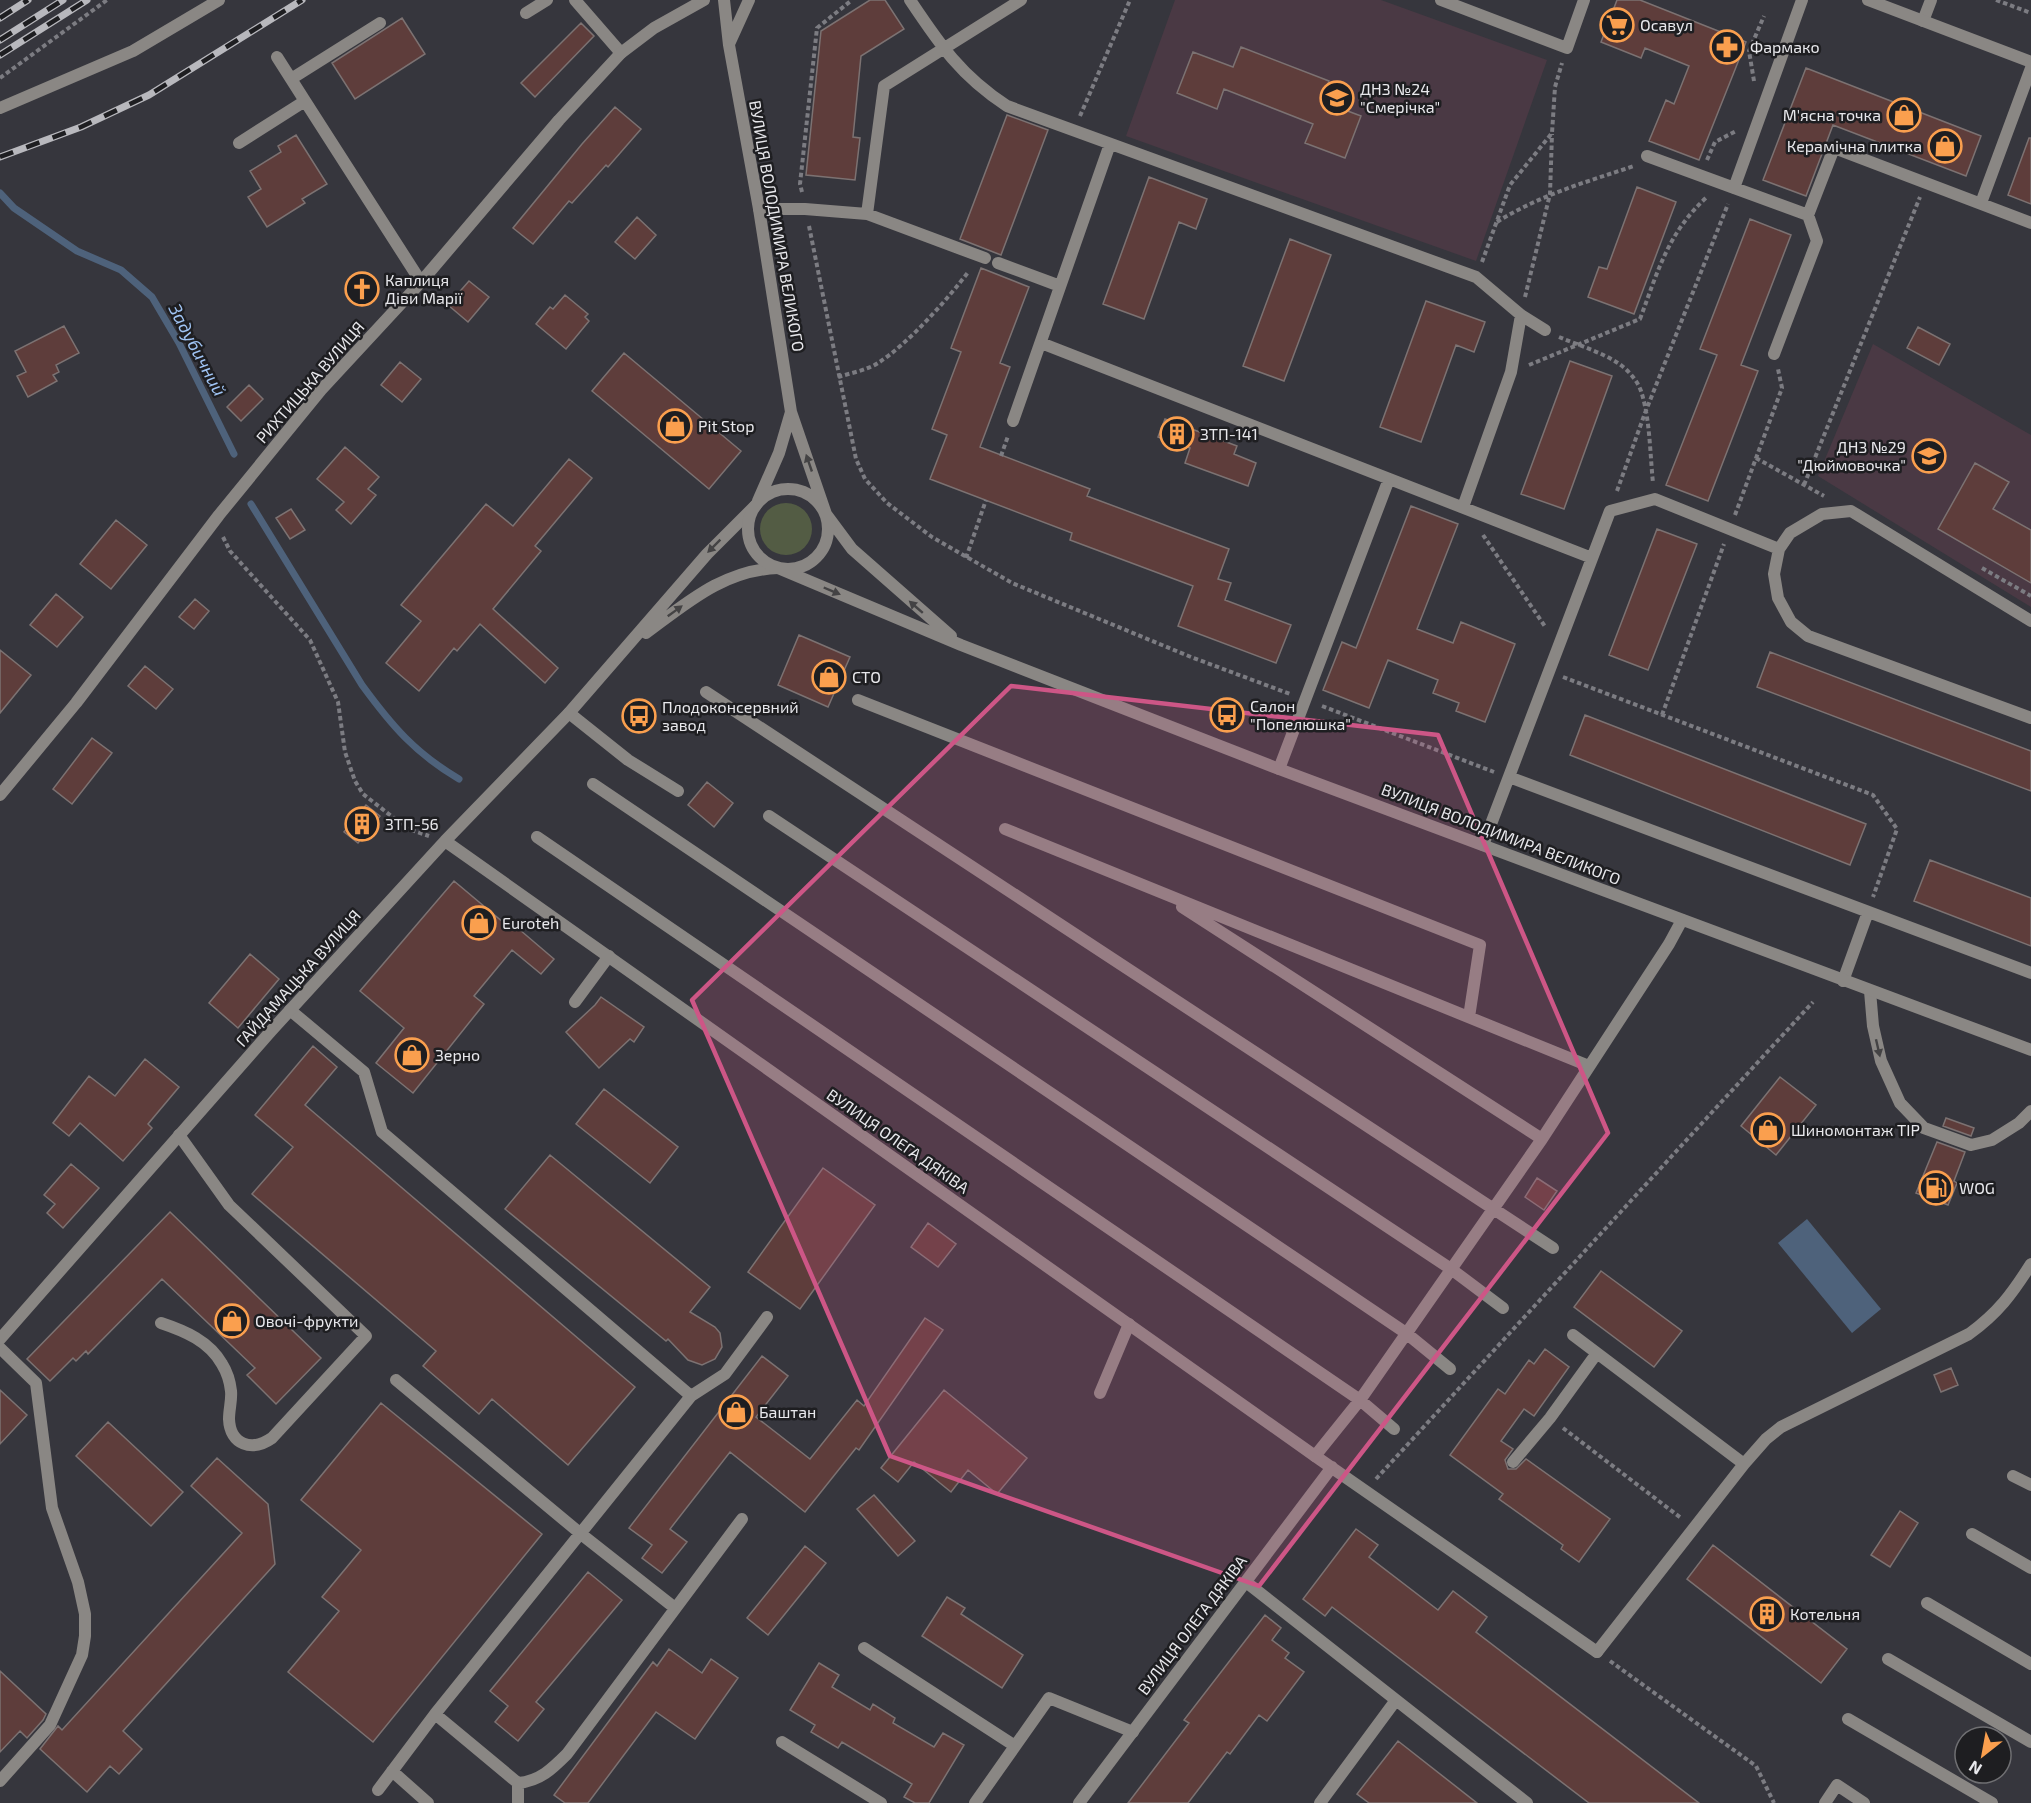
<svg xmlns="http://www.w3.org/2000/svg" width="2031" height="1803" viewBox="0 0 2031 1803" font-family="'Exo 2',sans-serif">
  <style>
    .education { fill: #4a3944 }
    .green { fill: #535c44 }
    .water { fill: #4e627b }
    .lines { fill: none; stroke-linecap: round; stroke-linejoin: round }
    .stream { stroke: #4e627b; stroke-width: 7 }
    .building { fill: #5e3d3b; stroke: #7c7272; stroke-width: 1.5 }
    .path { stroke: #7c7c82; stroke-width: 4; stroke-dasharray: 4.5 3; stroke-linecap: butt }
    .service { stroke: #8a8784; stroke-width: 12 }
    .minor { stroke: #8a8784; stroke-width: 12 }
    .tertiary { stroke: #8a8784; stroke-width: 12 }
    .rail-casing { stroke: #b8b8bd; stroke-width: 7 }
    .rail { stroke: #1e1e21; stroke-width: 4.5; stroke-dasharray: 14; stroke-linecap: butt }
    .oneway { fill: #444344 }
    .marked { fill: #cd5686; fill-opacity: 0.2; stroke: #cd5686; stroke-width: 4.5; stroke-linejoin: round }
    .labels { text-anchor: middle; stroke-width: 5; stroke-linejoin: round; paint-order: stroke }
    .poi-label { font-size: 16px; fill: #e8e8ec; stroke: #1e1e21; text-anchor: start }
    .street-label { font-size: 16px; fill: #e8e8ec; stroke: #1e1e21 }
    .water-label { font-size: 18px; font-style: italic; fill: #a0c4f4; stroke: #1e1e21 }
  </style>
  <rect width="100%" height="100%" fill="#36363d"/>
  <path class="education" d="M1175 0H1381L1547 60 1476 261 1126 136Z
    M1873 344 2031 435V607L1818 476Z"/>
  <path class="green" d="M760 529a26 26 0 1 1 52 0a26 26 0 1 1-52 0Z"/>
  <path class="water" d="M1807 1219 1881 1309 1852 1333 1778 1243Z"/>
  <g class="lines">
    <path class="stream" d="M0 193 14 208 77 251 121 270 152 297 179 343 234 454
      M251 504 362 685C392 726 415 753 459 779"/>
  </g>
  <path class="building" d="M870 0H885L904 29 861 56 853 137 860 138 855 180 806 175 821 31Z
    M1617 0H1640L1746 42 1699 160 1649 141 1666 100 1674 104 1689 66 1645 48 1641 58 1601 42Z
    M402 18 425 54 355 99 332 63Z
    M581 23 594 36 535 97 521 83Z
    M1241 47 1329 81 1321 101 1361 116 1345 158 1305 143 1313 124 1224 89 1217 109 1177 93 1193 52 1233 67Z
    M1806 68 1981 136 1966 176 1833 125 1806 196 1763 180Z
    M615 107 641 129 608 167 606 165 572 203 569 201 533 244 513 228 582 144Z
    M1007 115 1048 130 1001 255 960 239Z
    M296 135 327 184 302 199 305 203 267 227 248 197 261 189 250 171 281 152 278 146Z
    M2029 138H2031V204L2008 195Z
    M1149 177 1207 199 1196 229 1179 222 1144 319 1103 304Z
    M1637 187 1676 202 1634 314 1588 297 1599 267 1607 269Z
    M637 217 656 235 635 259 615 242Z
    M1750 219 1791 235 1741 365 1758 371 1708 501 1666 485 1717 355 1700 349Z
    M1290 239 1331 255 1284 381 1243 366Z
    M981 268 1029 287 1000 363 1010 367 980 447 1090 489 1087 496 1229 549 1218 579 1231 583 1225 600 1291 625 1276 663 1178 626 1193 586 1070 540 1072 533 930 479 947 435 932 429 961 352 951 348Z
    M469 281 489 297 468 322 448 305Z
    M565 295 588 314 585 317 589 321 566 349 536 324 550 307 553 309Z
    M1426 301 1485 322 1474 352 1456 345 1421 442 1380 427Z
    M64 326 79 353 56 365 59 372 53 375 57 381 28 397 17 376 26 372 15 351Z
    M1918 327 1950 344 1939 365 1907 348Z
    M624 353 741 451 709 489 592 391Z
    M1570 361 1612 376 1564 509 1521 494Z
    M400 362 421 379 402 402 381 385Z
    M249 385 263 399 241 421 227 407Z
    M1165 419 1237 446 1234 454 1256 463 1248 486 1185 463 1190 448 1158 437Z
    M345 447 379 477 368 489 376 495 351 524 336 510 344 502 317 479Z
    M569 459 592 478 535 546 541 551 493 609 558 668 545 683 480 624 457 651 454 648 419 691 386 663 421 621 401 605 486 504 513 526Z
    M1975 463 2009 482 1993 509 2031 530V583L1938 529Z
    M1411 506 1458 524 1417 629 1453 643 1461 622 1515 644 1485 722 1456 711 1459 703 1433 693 1438 680 1388 660 1369 708 1323 690 1342 642 1356 648Z
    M291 509 305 530 290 539 276 518Z
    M116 520 147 545 111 589 80 564Z
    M1657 529 1697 544 1648 670 1609 655Z
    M56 594 83 617 57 647 30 625Z
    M195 599 209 611 194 629 179 617Z
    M799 635 850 657 828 707 778 685Z
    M0 650 31 675 0 713Z
    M1770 652 2031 751V791L1757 687Z
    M145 666 173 689 156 709 128 686Z
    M1585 715 1866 824 1850 865 1570 755Z
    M92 738 112 753 72 804 53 789Z
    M707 782 733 803 714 827 688 805Z
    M366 805 380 816 358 843 344 832Z
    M1930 860 2031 898V946L1914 901Z
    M454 881 510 928 513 924 554 959 541 974 512 950 474 996 484 1004 413 1093 376 1063 404 1028 360 991Z
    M250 954 279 979 238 1028 209 1003Z
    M601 997 644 1027 634 1042 630 1039 599 1068 566 1032 595 1005Z
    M313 1046 337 1067 305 1105 635 1387 568 1465 492 1399 479 1414 423 1366 436 1351 252 1194 293 1147 255 1115Z
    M145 1059 179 1087 148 1124 152 1128 123 1161 80 1123 69 1136 53 1123 89 1076 115 1096Z
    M1780 1077 1816 1105 1776 1155 1741 1126Z
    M604 1089 678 1147 650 1183 576 1124Z
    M1946 1118 1974 1128 1971 1136 1943 1126Z
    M1937 1142 1965 1152 1954 1181 1957 1183 1948 1205 1916 1193Z
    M550 1155 710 1287 690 1312 715 1327 720 1333 722 1347 715 1359 702 1365 688 1360 668 1339 666 1341 505 1209Z
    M71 1164 99 1188 63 1228 47 1213 55 1204 44 1195Z
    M823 1168 875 1205 800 1309 748 1272Z
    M1537 1178 1557 1191 1544 1210 1525 1197Z
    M170 1212 321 1358 276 1404 247 1375 255 1368 162 1279 88 1354 86 1351 76 1361 73 1358 50 1381 27 1359Z
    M928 1223 956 1244 938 1267 911 1247Z
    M1601 1271 1682 1331 1654 1367 1574 1307Z
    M925 1318 943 1330 859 1450 856 1448 805 1512 730 1452 670 1529 687 1542 662 1573 642 1558 652 1545 629 1528 762 1356 788 1376 756 1417 810 1459 857 1400 864 1406Z
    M1545 1349 1569 1367 1534 1416 1524 1409 1501 1441 1513 1449 1505 1460 1508 1469H1516L1526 1459 1610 1519 1579 1562 1561 1549 1563 1545 1499 1499 1503 1494 1450 1455 1498 1389 1505 1394 1529 1360 1534 1364Z
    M1951 1368 1958 1385 1941 1392 1934 1375Z
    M0 1390 27 1415 0 1444Z
    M944 1390 1027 1458 997 1494 968 1470 951 1492 914 1462 898 1482 881 1468Z
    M381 1403 542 1534 373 1742 288 1672 339 1611 322 1597 361 1550 301 1500Z
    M108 1422 183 1492 151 1526 76 1456Z
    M217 1458 268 1504 275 1564 123 1731 142 1749 119 1774 110 1766 87 1792 40 1749 58 1726 62 1730 242 1533 191 1486Z
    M874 1495 915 1541 898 1556 857 1509Z
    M1900 1511 1918 1523 1890 1567 1871 1555Z
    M1356 1529 1378 1545 1369 1557 1438 1610 1453 1591 1487 1617 1476 1632 1699 1803H1589L1332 1607 1325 1616 1303 1599Z
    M1713 1545 1847 1649 1821 1683 1687 1579Z
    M805 1546 826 1563 768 1635 747 1618Z
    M588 1572 622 1600 536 1702 544 1709 518 1741 495 1722 508 1706 490 1691Z
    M947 1597 965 1608 961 1614 1023 1655 1002 1688 922 1636Z
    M1265 1615 1281 1628 1272 1640 1289 1653 1285 1658 1304 1672 1267 1721 1259 1715 1230 1754 1227 1752 1188 1803H1128L1189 1723 1184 1720Z
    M669 1649 702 1673 711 1659 738 1678 695 1739 656 1712 588 1803H565L554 1795 653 1662 657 1666Z
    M819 1663 839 1675 832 1687 870 1710 873 1704 895 1718 893 1723 934 1747 943 1733 964 1745 929 1803H915L904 1797 912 1784 842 1742 838 1748 811 1732 815 1725 790 1710Z
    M0 1671 46 1714 43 1720 27 1738 20 1731 0 1752Z
    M1398 1741 1477 1803H1369L1357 1794Z"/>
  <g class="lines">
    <path class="path" d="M1996 0 2031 13
      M0 78 107 0
      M1754 81 1749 51 1764 16
      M1080 116 1130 0
      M1707 160 1715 142 1736 131
      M802 192 800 184 817 28 852 0
      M1497 222C1540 195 1586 182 1634 166
      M809 226 856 459 865 479 887 503 932 537 1012 583 1191 657 1290 694
      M1482 262 1510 185 1552 133 1555 87 1562 63
      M1525 297 1550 194 1552 134
      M1559 337C1578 345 1601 352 1618 363 1628 370 1637 380 1641 391 1650 418 1650 454 1653 483
      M1529 365 1640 319C1658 271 1668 232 1708 196
      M838 377C851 373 867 370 878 363 908 344 947 300 969 271
      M1001 456 1008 436
      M1756 458 1824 496
      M1804 485 1920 197
      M1617 491 1645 413 1728 204
      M1735 515 1782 388 1778 369
      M1483 535 1546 628
      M223 537 230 551 310 640 338 702 345 752 355 781 363 794 408 829 429 836
      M966 558 986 500
      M1982 568 2031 596
      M1563 677 1873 795 1897 829 1873 897
      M1322 706 1494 772
      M1662 715 1724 544
      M1563 1428 1681 1518
      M1376 1479 1813 1002
      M1610 1661 1756 1766 1774 1803"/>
    <path class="service" d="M575 0 621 53
      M910 0C940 45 961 76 1007 106L1476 277 1521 315 1545 330
      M1441 0 1567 48 1584 0
      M526 13 547 0
      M1923 21 1931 0
      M277 57 305 101
      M291 79 380 23
      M0 108 133 51 219 0
      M239 143 305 101 421 282
      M1647 156 1808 215 1817 241 1774 354
      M1734 188 1802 0
      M1981 203 2031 68
      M759 209H805L867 214 985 258
      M867 214 884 86 1021 0
      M1808 215 1834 148 2031 223
      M998 263 1060 286
      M1041 343 1592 558
      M1013 421 1110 144
      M1463 507 1511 372 1521 315
      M2031 621 1851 511 1822 514 1790 533 1779 549 1774 574 1778 598 1791 622 1808 636 2031 718
      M706 692 1553 1248
      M858 700 1480 945 1469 1017
      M569 713 628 760 678 791
      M1279 769 1389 479
      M1509 777 2031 973
      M593 784 1406 1333 1450 1369
      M769 816 1451 1269 1503 1308
      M1005 829 1589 1066
      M537 837 1360 1400 1394 1429
      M1483 845 1610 511 1655 499 1779 549
      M1182 907 1542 1139
      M1843 981 1868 912
      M1870 991 1873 1026 1881 1061 1900 1103 1924 1128 1971 1145 1992 1140 2019 1123 2031 1111
      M575 1002 609 956
      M290 1010 364 1072 382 1132 691 1396
      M161 1323C185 1331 209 1341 222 1364 227 1372 230 1382 231 1391 232 1400 229 1409 229 1419 230 1445 252 1452 272 1438L366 1336 229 1205 179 1135
      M1573 1335 1744 1464
      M0 1348 36 1383 52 1508 78 1582 85 1614V1636L82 1655 50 1725 0 1781
      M396 1380 581 1534 675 1608
      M1100 1393 1129 1324
      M1315 1456 1360 1400 1542 1139 1669 944 1682 920
      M1513 1462 1550 1418 1597 1353
      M2013 1476 2031 1485
      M1972 1534 2031 1568
      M1246 1582 1527 1803
      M1927 1603 2031 1664
      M864 1648 1015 1746
      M1597 1652 1744 1464 1766 1439 1781 1427 1969 1334C1998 1313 2012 1294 2031 1264
      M1888 1659 2031 1742
      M435 1714 518 1783C540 1781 552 1769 567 1754L742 1519
      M1848 1719 1992 1803
      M782 1742 881 1803
      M392 1771 428 1803
      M378 1790 435 1714 691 1396 725 1374 767 1317
      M518 1803V1783
      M975 1803 1049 1698 1133 1732
      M1320 1803 1396 1700
      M1825 1803 1837 1785 1864 1803"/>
    <path class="minor" d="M646 633C688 602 724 570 778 568
      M0 795 76 703 219 515 321 390 421 282 559 120 621 53 654 28 704 0
      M445 841 1315 1456 1597 1652
      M0 1339 271 1031 445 841 569 713 707 554 756 505
      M1079 1803 1332 1467"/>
    <path class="tertiary" d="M724 0 729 45 759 209 791 412 826 514 852 549 951 636
      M1868 0 2031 62
      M729 44 749 0
      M748 529a40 40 0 1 1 80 0a40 40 0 1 1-80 0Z
      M758 501 779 453 791 412
      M778 568 961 645 1279 769 2031 1050"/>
    <defs>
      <path id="rail" d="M0 18 28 0
        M0 40 63 0
        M0 55 87 0
        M0 157 81 127 149 95 302 0"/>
    </defs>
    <use href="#rail" class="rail-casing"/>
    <use href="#rail" class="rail"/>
  </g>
  <defs><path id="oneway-solid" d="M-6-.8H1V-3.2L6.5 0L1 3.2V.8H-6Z" transform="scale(1.5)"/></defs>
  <g class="oneway">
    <use href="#oneway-solid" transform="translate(809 463) rotate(-109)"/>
    <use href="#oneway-solid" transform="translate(714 546) rotate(135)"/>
    <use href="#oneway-solid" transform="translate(832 591) rotate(23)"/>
    <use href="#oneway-solid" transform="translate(916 607) rotate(-139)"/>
    <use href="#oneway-solid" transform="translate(675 611) rotate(-36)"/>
    <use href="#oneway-solid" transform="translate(1878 1048) rotate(77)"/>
  </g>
  <path class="marked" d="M1011 686 1438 735 1608 1133 1259 1586 890 1456 692 1000Z"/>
  <defs>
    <symbol id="supermarket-ring" viewBox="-11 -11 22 22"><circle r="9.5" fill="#1e1e21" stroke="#fa9f4e" stroke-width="1.5"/><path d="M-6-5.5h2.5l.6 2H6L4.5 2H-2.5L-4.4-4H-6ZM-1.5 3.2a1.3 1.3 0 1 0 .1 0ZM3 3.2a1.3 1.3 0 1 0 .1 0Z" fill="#fa9f4e"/></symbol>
    <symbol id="pharmacy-ring" viewBox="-11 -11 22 22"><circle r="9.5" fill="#1e1e21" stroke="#fa9f4e" stroke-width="1.5"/><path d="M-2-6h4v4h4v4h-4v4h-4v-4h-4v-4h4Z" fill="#fa9f4e"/></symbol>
    <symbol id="school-ring" viewBox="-11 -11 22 22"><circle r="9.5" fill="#1e1e21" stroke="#fa9f4e" stroke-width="1.5"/><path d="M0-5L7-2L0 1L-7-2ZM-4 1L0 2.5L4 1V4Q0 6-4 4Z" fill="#fa9f4e"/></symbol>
    <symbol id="shop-ring" viewBox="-11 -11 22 22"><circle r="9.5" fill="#1e1e21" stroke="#fa9f4e" stroke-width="1.5"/><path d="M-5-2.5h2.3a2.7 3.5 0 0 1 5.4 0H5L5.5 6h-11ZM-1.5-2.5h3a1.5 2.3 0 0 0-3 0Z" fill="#fa9f4e"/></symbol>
    <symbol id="church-ring" viewBox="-11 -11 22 22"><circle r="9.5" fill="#1e1e21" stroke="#fa9f4e" stroke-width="1.5"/><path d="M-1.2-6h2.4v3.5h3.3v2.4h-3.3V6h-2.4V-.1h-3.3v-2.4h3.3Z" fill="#fa9f4e"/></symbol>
    <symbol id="building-ring" viewBox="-11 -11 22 22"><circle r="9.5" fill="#1e1e21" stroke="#fa9f4e" stroke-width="1.5"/><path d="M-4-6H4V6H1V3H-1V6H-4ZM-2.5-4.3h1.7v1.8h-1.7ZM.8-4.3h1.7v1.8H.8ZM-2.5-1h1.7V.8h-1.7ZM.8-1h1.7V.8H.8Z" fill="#fa9f4e"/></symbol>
    <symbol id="bus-ring" viewBox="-11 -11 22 22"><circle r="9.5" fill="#1e1e21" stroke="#fa9f4e" stroke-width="1.5"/><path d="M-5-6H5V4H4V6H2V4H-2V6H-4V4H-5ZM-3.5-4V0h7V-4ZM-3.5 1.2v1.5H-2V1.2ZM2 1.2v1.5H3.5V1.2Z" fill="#fa9f4e"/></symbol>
    <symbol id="fuel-ring" viewBox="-11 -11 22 22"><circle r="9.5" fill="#1e1e21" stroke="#fa9f4e" stroke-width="1.5"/><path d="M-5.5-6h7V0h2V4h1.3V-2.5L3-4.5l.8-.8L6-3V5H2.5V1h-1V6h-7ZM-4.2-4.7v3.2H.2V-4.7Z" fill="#fa9f4e"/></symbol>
  </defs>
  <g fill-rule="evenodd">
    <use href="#supermarket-ring" x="1598" y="6" width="38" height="38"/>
    <use href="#pharmacy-ring" x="1708" y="28" width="38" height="38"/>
    <use href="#school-ring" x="1318" y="79" width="38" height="38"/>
    <use href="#shop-ring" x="1885" y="96" width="38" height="38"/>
    <use href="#shop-ring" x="1926" y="127" width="38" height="38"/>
    <use href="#church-ring" x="343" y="270" width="38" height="38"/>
    <use href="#shop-ring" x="656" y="407" width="38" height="38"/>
    <use href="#building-ring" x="1158" y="415" width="38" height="38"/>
    <use href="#school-ring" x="1910" y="437" width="38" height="38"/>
    <use href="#shop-ring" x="810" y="658" width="38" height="38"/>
    <use href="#bus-ring" x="1208" y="696" width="38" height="38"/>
    <use href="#bus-ring" x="620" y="697" width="38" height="38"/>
    <use href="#building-ring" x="343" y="805" width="38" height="38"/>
    <use href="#shop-ring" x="460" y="904" width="38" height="38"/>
    <use href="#shop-ring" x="393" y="1036" width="38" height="38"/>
    <use href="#shop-ring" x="1749" y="1111" width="38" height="38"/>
    <use href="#fuel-ring" x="1917" y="1169" width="38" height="38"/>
    <use href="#shop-ring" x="213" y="1302" width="38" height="38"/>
    <use href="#shop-ring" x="717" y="1393" width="38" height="38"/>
    <use href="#building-ring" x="1748" y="1595" width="38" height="38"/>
  </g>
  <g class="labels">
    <g class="poi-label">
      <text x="1640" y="31">Осавул</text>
      <text x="1750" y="53">Фармако</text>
      <text x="1360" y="95">ДНЗ №24<tspan x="1360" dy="18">"Смерічка"</tspan></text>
      <text x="1881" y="121" text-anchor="end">М'ясна точка</text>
      <text x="1922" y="152" text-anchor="end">Керамічна плитка</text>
      <text x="385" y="286">Каплиця<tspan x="385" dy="18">Діви Марії</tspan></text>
      <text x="698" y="432">Pit Stop</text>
      <text x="1200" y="440">ЗТП-141</text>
      <text x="1906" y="453" text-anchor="end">ДНЗ №29<tspan x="1906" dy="18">"Дюймовочка"</tspan></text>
      <text x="852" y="683">СТО</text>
      <text x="1250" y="712">Салон<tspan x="1250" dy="18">"Попелюшка"</tspan></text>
      <text x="662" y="713">Плодоконсервний<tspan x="662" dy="18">завод</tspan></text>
      <text x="385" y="830">ЗТП-56</text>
      <text x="502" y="929">Euroteh</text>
      <text x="435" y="1061">Зерно</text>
      <text x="1791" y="1136">Шиномонтаж ТІР</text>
      <text x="1959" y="1194">WOG</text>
      <text x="255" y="1327">Овочі-фрукти</text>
      <text x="759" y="1418">Баштан</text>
      <text x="1790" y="1620">Котельня</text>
    </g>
    <g class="street-label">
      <text transform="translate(777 226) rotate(80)" y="6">ВУЛИЦЯ ВОЛОДИМИРА ВЕЛИКОГО</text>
      <text transform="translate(310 382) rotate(-49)" y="6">РИХТИЦЬКА ВУЛИЦЯ</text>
      <text transform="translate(1501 834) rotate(21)" y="6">ВУЛИЦЯ ВОЛОДИМИРА ВЕЛИКОГО</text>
      <text transform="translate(298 978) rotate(-48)" y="6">ГАЙДАМАЦЬКА ВУЛИЦЯ</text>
      <text transform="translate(898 1141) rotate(35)" y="6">ВУЛИЦЯ ОЛЕГА ДЯКІВА</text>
      <text transform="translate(1192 1625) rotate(-53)" y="6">ВУЛИЦЯ ОЛЕГА ДЯКІВА</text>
    </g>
    <g class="water-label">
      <text transform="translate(197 350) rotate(62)" y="6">Задубичний</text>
    </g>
  </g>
  <g transform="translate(1983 1755) rotate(211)"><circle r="28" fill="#1e1e21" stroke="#6f6f72" stroke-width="1.5"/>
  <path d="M0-4.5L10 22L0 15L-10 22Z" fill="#fa9f4e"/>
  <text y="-9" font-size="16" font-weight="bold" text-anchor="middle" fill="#e8e8ec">N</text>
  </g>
</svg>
